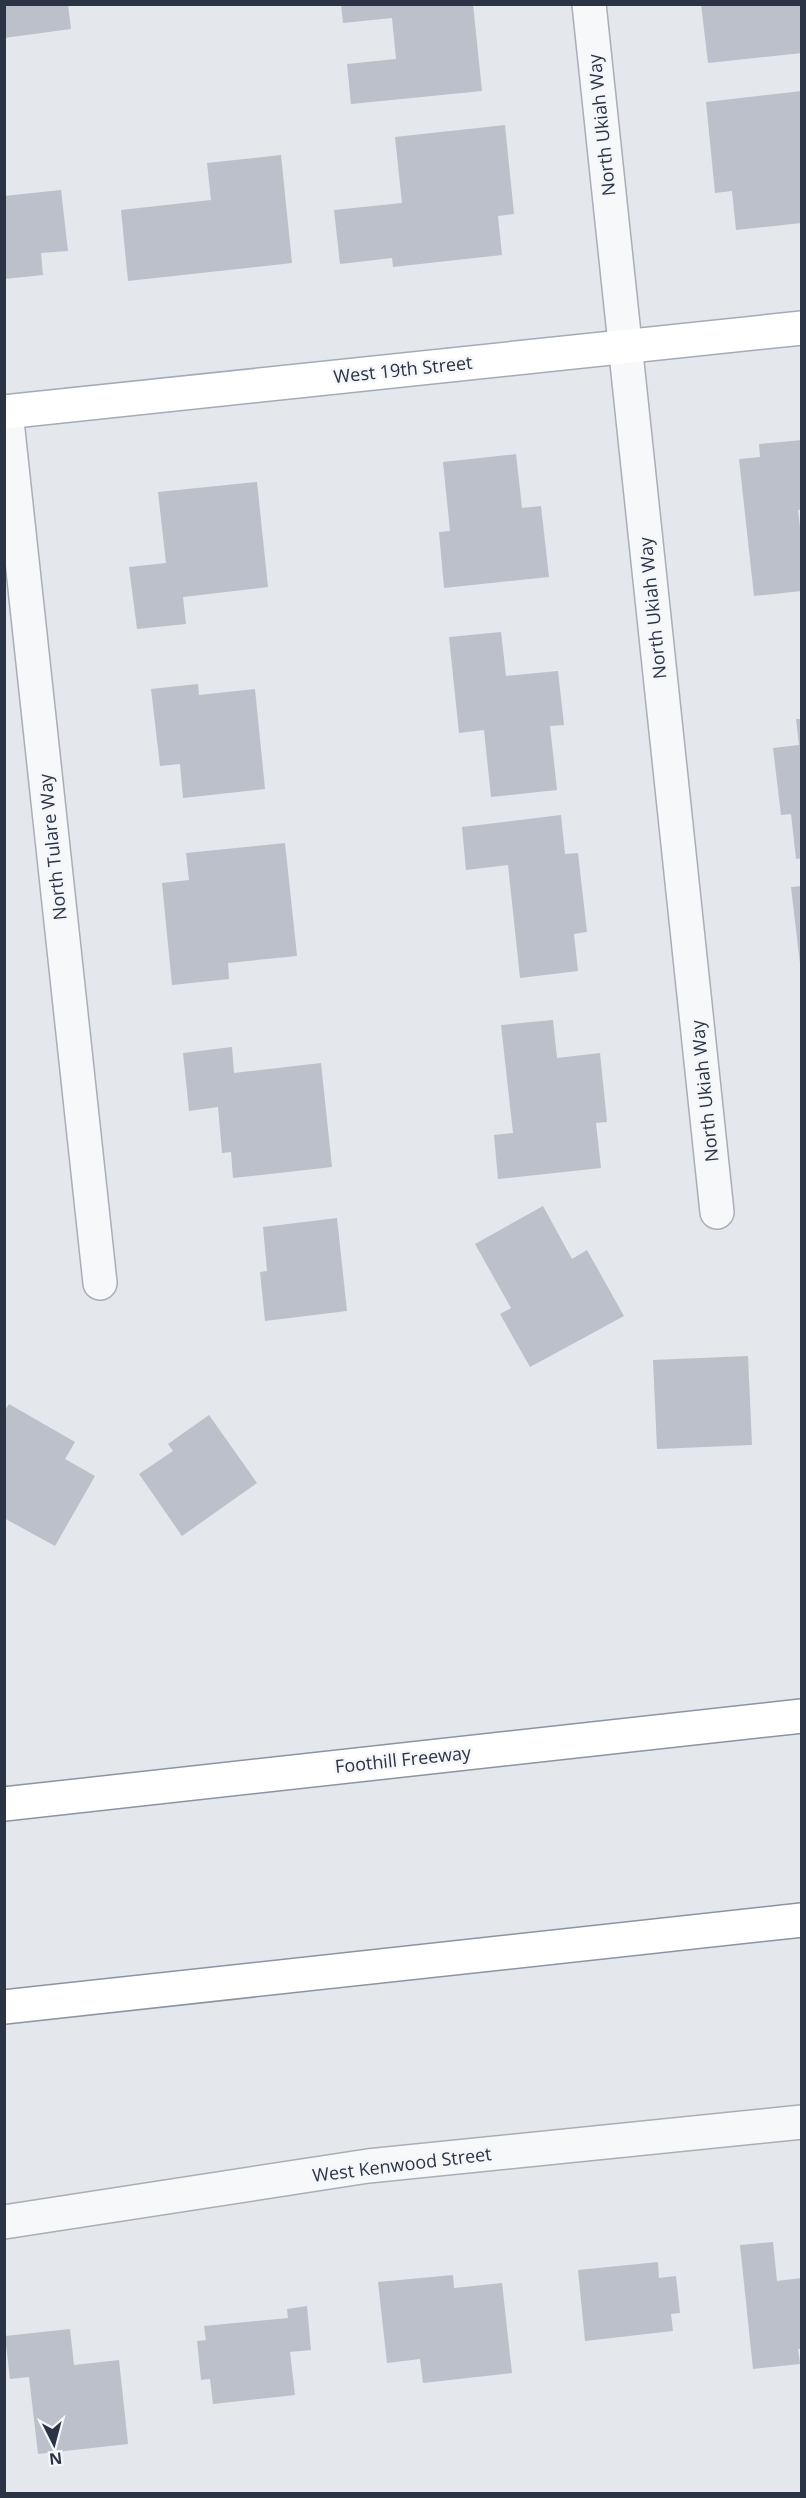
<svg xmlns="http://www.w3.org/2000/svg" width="806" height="2498" viewBox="0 0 806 2498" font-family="'Open Sans',sans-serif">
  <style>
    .building { fill: #bbc0ca }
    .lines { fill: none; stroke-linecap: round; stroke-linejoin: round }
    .minor-casing { stroke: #a9aeb7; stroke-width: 36 }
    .major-casing { stroke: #a3abb8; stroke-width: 36 }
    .highway-casing { stroke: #8b94a3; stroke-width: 36 }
    .minor { stroke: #f7f8fa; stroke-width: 33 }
    .major { stroke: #fff; stroke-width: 33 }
    .highway { stroke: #fff; stroke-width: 33 }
    .labels { text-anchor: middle; stroke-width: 5; stroke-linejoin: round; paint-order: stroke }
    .street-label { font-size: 18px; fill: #2b3445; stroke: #f4f6f9 }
  </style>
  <rect width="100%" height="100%" fill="#e4e7ec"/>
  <path class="building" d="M4 4H68L71 29 4 38Z
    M341 4H473L482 91 351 104 347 64 396 59 392 18 343 23Z
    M701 4H802V53L708 63Z
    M802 91V223L736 230 732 191 715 193 706 102Z
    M505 125 514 214 498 216 502 255 393 267 392 258 340 264 334 210 402 203 395 137Z
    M281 155 292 263 128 281 121 210 211 200 207 163Z
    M61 190 68 251 41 253 43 275 4 279V196Z
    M802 440V509L798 510 802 544V591L754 596 739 459 760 457 759 444Z
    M516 454 522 508 541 506 549 577 444 588 439 532 450 531 443 462Z
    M257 482 268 587 183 597 186 624 137 629 129 567 166 563 158 492Z
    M501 632 506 676 558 671 564 725 550 726 557 790 491 797 484 730 459 733 449 637Z
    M198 684 199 695 255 689 265 789 183 798 180 764 160 766 151 689Z
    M796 719H802V858L796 859 791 814 781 815 773 748 799 745Z
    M561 815 565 854 578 853 587 932 574 934 578 971 520 978 508 865 466 870 462 827Z
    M285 843 297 956 228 963 229 979 172 985 162 883 189 880 186 853Z
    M802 886V964H800L791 887Z
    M553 1020 557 1058 600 1053 607 1122 596 1123 601 1168 498 1179 494 1135 513 1133 501 1025Z
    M232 1047 234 1073 321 1063 332 1167 233 1178 231 1152 222 1153 218 1107 189 1111 183 1053Z
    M543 1206 572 1259 587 1250 624 1316 530 1367 500 1314 511 1308 475 1244Z
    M337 1218 347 1311 265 1321 260 1272 267 1271 263 1227Z
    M748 1356 752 1445 657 1449 653 1360Z
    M9 1404 75 1442 65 1459 95 1476 55 1546 4 1518V1412Z
    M209 1415 257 1483 182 1536 139 1474 173 1451 168 1444Z
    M773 2242 777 2281 802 2278V2349H798L800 2364 753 2369 740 2245Z
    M658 2262 659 2278 676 2276 680 2313 671 2314 673 2331 585 2341 578 2270Z
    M453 2275 454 2288 502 2283 512 2373 423 2383 420 2359 387 2363 378 2282Z
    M307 2306 311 2350 290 2352 295 2395 213 2404 210 2379 201 2380 197 2341 206 2340 204 2326 288 2318 287 2309Z
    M70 2329 74 2365 119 2360 128 2444 38 2454 29 2377 10 2379 5 2336Z"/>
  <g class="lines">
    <defs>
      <path id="minor" d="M589 4 717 1212
        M6 412 100 1283
        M4 2222 368 2166 802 2122"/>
      <path id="major" d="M4 412 802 328"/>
      <path id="highway" d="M4 1804 802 1716
        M4 2007 802 1920"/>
    </defs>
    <use href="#minor" class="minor-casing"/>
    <use href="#major" class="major-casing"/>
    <use href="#highway" class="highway-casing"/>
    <use href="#minor" class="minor"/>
    <use href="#major" class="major"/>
    <use href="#highway" class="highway"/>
  </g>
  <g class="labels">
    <g class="street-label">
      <text transform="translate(602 125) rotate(-96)" y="6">North Ukiah Way</text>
      <text transform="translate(403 370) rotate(-6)" y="6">West 19th Street</text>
      <text transform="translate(653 608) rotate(-96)" y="6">North Ukiah Way</text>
      <text transform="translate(53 847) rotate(-96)" y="6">North Tulare Way</text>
      <text transform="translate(705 1091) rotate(-96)" y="6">North Ukiah Way</text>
      <text transform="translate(403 1760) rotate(-6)" y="6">Foothill Freeway</text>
      <text transform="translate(402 2165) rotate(-7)" y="6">West Kenwood Street</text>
    </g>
  </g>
  <rect width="806" height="2498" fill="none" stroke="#2b3445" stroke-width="12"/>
  <g transform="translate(54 2444) rotate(174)" stroke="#f4f6f9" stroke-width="4.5" paint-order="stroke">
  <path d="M0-4.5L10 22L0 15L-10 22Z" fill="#2b3445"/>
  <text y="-9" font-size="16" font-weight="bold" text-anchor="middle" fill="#2b3445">N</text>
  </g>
</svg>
